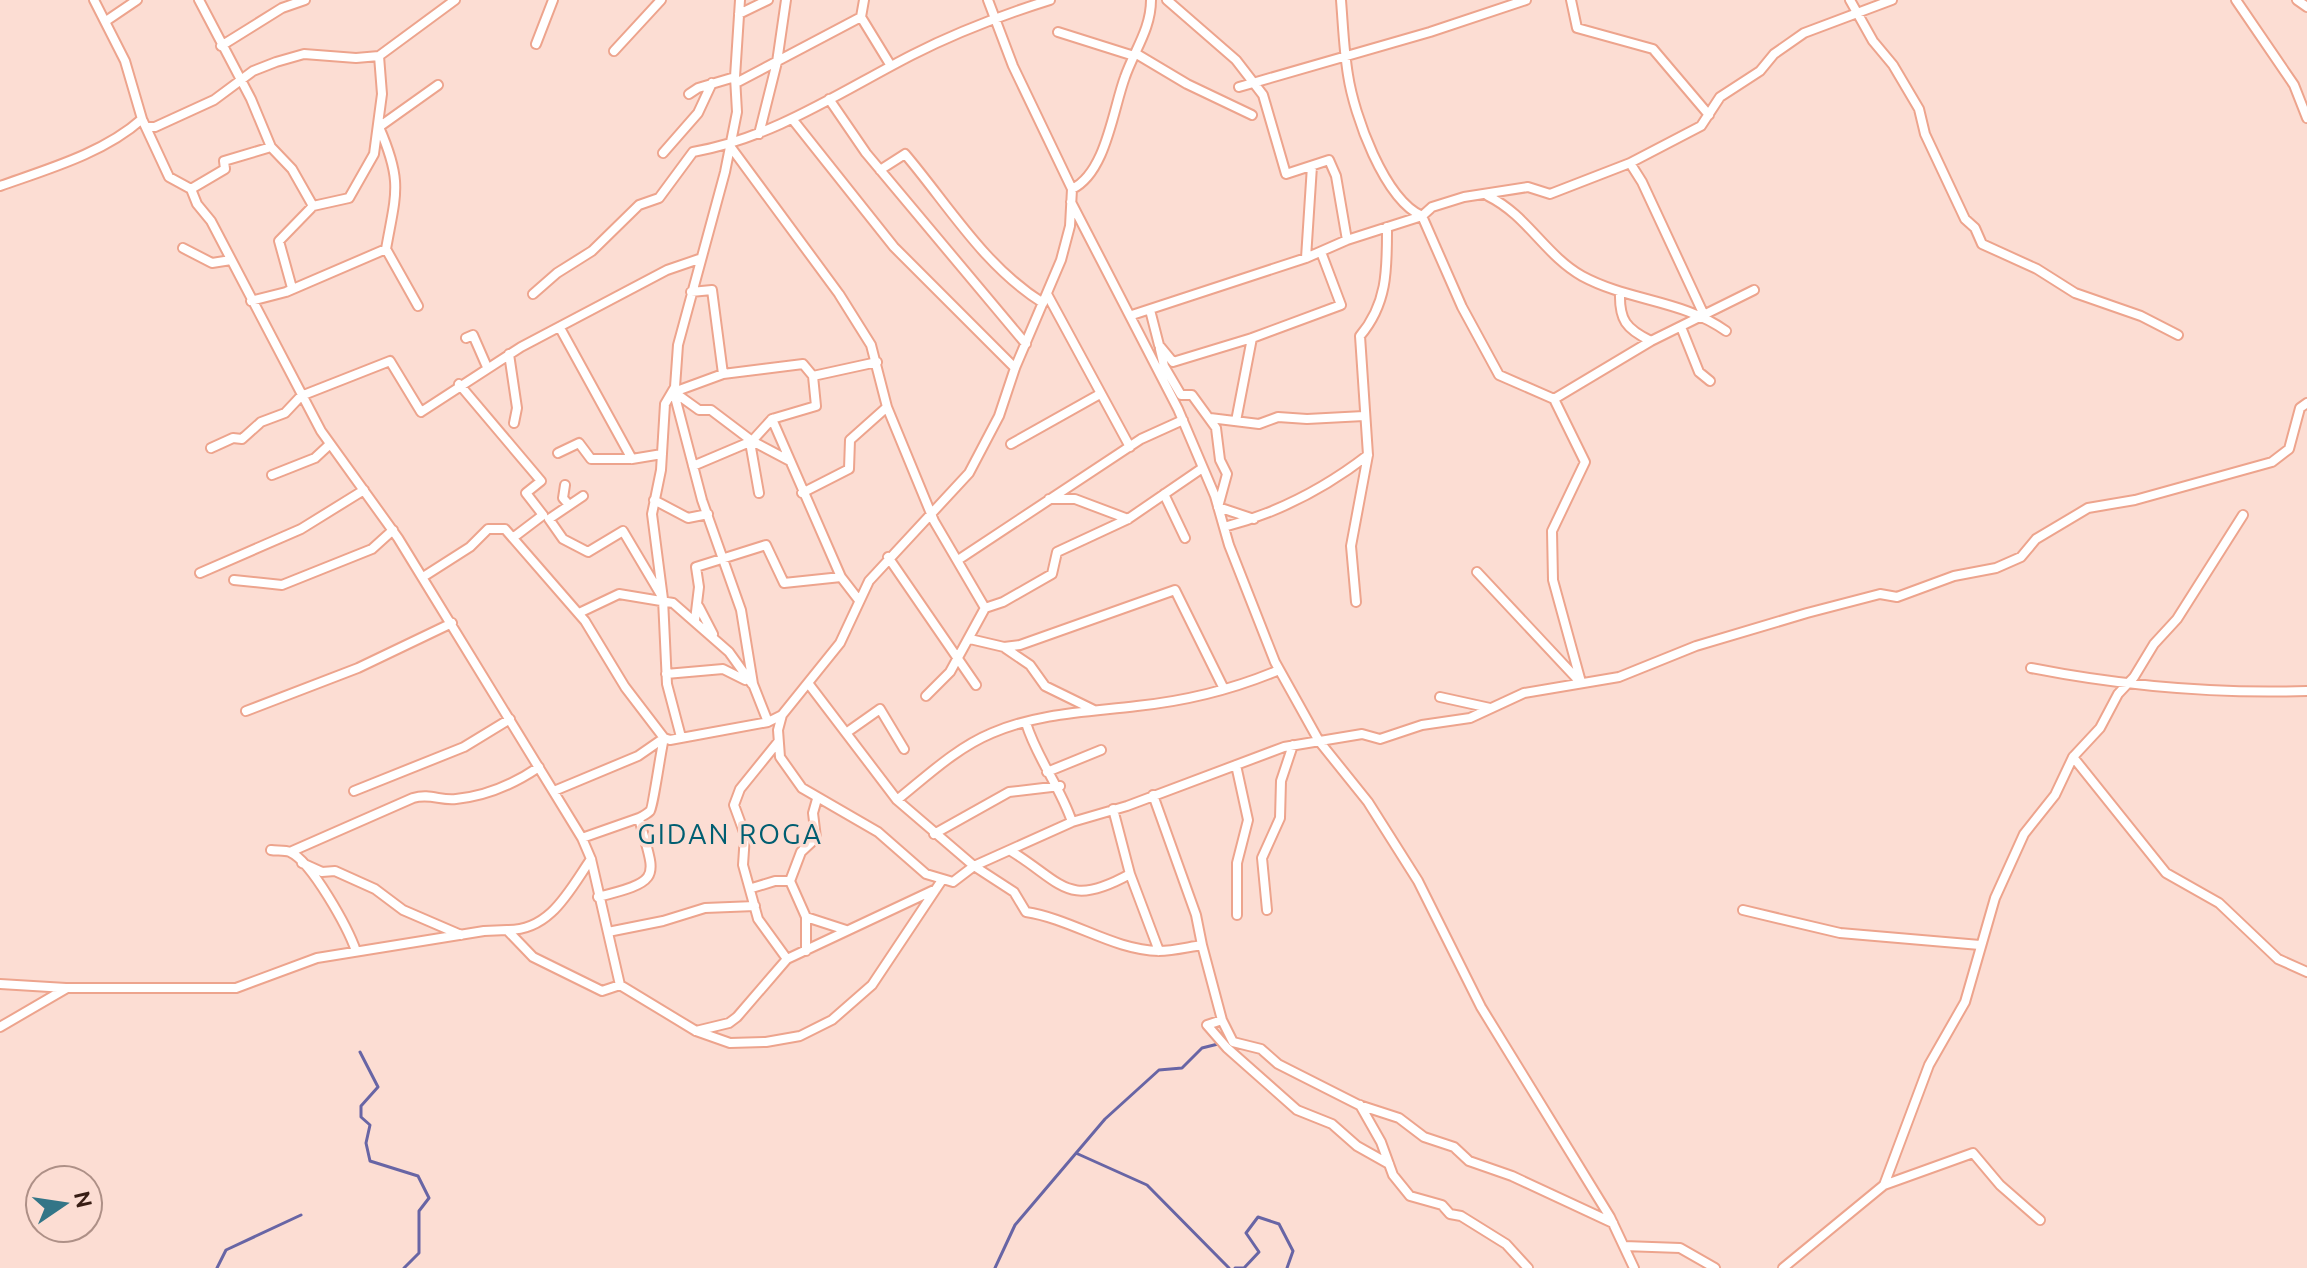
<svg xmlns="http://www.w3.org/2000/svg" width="2307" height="1268" viewBox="0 0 2307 1268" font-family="Ubuntu,sans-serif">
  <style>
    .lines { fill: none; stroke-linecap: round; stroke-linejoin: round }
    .stream { stroke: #6865a5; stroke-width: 3 }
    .minor-casing { stroke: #eda48d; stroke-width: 12 }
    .minor { stroke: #fff; stroke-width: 8 }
    .labels { text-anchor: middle; stroke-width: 7; stroke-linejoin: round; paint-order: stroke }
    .quarter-label { font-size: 28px; letter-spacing: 2px; fill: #005e71; stroke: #fcddd3 }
  </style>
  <rect width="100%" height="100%" fill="#fcddd3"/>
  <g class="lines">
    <path class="stream" d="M360 1052 378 1087 361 1106V1117L370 1125 366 1143 370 1161 418 1176 429 1198 419 1211V1253L404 1268
      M1078 1154 1147 1185 1229 1268
      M217 1268 226 1250 301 1215
      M995 1268 1015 1225 1105 1119 1159 1070 1182 1068 1202 1048 1218 1044
      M1235 1268H1244L1259 1252 1246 1233 1258 1217 1279 1224 1293 1251 1287 1268"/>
    <defs>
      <path id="minor" d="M94 0 125 61 142 119 169 177 191 189 197 204 211 221 321 431 398 538 582 838 591 859 620 985 696 1031 730 1043 766 1042 800 1036 832 1020 872 985 942 880
        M199 0 251 99 271 147
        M988 0 1013 66 1072 189 1070 226 1061 260 1015 368 999 416 969 473 869 581 840 643 782 715 778 730 780 757 802 788 878 832 926 874 953 882 974 866 1072 822 1127 806 1284 747 1362 734 1380 739 1422 725 1470 718 1524 693 1619 677 1696 646 1807 613 1880 594 1897 597 1954 576 1996 568 2021 557 2036 539 2088 508 2135 500 2272 462 2289 449 2300 408 2307 403
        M1341 0C1343 25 1344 51 1348 75 1354 115 1384 199 1422 216L1432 207 1464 197 1528 187 1550 194 1630 163 1701 126 1720 97 1760 71 1774 54 1804 33 1892 0
        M1571 0 1577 28 1653 49 1709 115
        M1850 0 1873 41 1893 65 1919 109 1925 134 1965 219 1975 228 1982 244 2037 269 2075 293 2141 316 2178 335
        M2236 0 2294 85 2307 118
        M2297 0 2307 7
        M739 14 768 0
        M861 17 891 66
        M106 21 137 0
        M1058 32 1134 56
        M536 44 553 0
        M221 46 282 8 305 0
        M614 51 661 0
        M1135 53 1187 84 1252 115
        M736 83 861 17 864 0
        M1239 87 1430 32 1526 0
        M689 94 698 88 735 77
        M829 99 866 153 1026 344
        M793 120 894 247 1015 368
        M147 127H155L214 100 253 71 276 62 304 54 356 58 379 56 455 0
        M759 134 777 62 786 0
        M730 146 839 294 871 345 887 407 934 521 985 608
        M663 153 698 113 712 83
        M1630 163 1642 182 1704 315
        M880 170 905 154C949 206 984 266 1043 303
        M0 186C48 169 104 153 142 119
        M191 189 225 169 224 161 271 147 292 169 313 206 279 241 292 288
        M1072 189C1106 173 1113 109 1125 77 1134 51 1151 29 1151 0
        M1488 196C1527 215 1545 255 1582 276 1628 301 1683 300 1726 331
        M1071 202 1178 409 1215 496 1229 545 1275 662 1319 741 1368 802 1418 881 1481 1007 1610 1217 1634 1268
        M313 206 349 198 374 154 382 94 379 56
        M1347 240 1422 216 1462 307 1499 375 1554 399 1585 462 1552 531 1553 580 1581 682
        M183 248 212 263 231 260
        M386 249C396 193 403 182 379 127L438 85
        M1306 258 1312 166
        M691 292 712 290 723 374
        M1620 292C1619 320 1626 329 1651 341
        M533 294 557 273 592 251 639 205 659 198 693 152C773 138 840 92 912 55 957 32 1002 15 1050 0
        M1047 294 1130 447
        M251 301 286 292 386 249 418 306
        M1150 310 1159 345 1173 362 1252 338 1341 305 1321 252
        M1132 315 1306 258 1347 240 1336 176 1329 160 1286 174 1263 95 1236 60 1167 0
        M1681 327 1699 372 1710 381
        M560 328 632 459
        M466 338 473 335 487 367
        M1160 349 1164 366 1181 395H1192L1216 428 1220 460 1227 474 1218 507 1254 519
        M509 354 517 408 514 423
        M459 384 541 481 526 493 543 515 514 537
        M674 392 723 374 803 364 813 376
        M674 392 699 410H711L752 441 788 460
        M674 393 702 500 741 610 753 684 768 722
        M1554 399 1651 341 1754 290
        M1210 418 1259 424 1278 417 1307 419 1364 416
        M772 419 841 577 858 599
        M1236 421 1252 338
        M750 442 759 493
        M1011 444 1100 394
        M211 448 233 438 242 439 261 422 285 413 301 396 390 361 421 412 521 347 667 270 699 259
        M558 453 579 443 591 459H632L662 454
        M693 466 752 441 772 419 816 406 813 376 877 362
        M272 475 315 458 329 445
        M565 485 563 498 569 505
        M802 493 849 469 850 440 887 407
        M1164 494 1185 538
        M583 496 549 519 563 539 588 552 623 531 661 595
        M1049 499H1075L1128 519
        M654 500 688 518 708 514
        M2243 515 2177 619 2154 644 2134 677 2118 694 2100 728 2073 757 2166 873 2219 903 2278 959 2307 972
        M1224 527C1278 513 1324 489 1368 455
        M888 557 976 685
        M958 560 1141 439 1183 420
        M1477 572 1580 682
        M200 573 301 529 364 490
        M423 577 470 547 488 529H505L585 621 625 687 664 738C661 749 653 808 650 811 647 814 643 816 639 818 654 877 666 880 598 897
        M234 580 282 585 372 549 393 530
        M1356 602 1351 546 1368 455 1360 336C1388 303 1387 268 1387 227
        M699 607 713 634
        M579 613 619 594 673 603 729 652 752 684
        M695 620 699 587 696 567 766 545 784 583 841 577
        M970 639 1004 647 1020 645 1175 590 1224 689
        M1005 648 1030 665 1045 686 1094 710
        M2031 668C2122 686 2214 694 2307 691
        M666 674 723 669 745 680
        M808 683 897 800 974 866 1014 892 1026 912C1072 919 1113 950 1159 951 1173 951 1188 947 1202 945L1222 1020
        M926 696 950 672 985 608 1003 602 1052 574 1057 552 1128 519 1201 469
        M1440 697 1490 708
        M246 711 358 668 452 623
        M1026 723C1037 759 1060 786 1072 822
        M846 733 880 709 904 749
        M681 737 667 684 663 599 652 514 661 470 665 404 675 387 678 345 725 172 737 112 735 77 740 0
        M778 742 740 789 734 805 745 835 743 865 758 919 787 959
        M1236 765 1248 820 1237 863V915
        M1047 772 1101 750
        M354 791 464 747 510 719
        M554 791 638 756 664 738 670 740 768 722 782 715
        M1153 795 1196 915 1202 945
        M897 800C927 776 956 748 992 733 1039 713 1087 712 1137 706 1186 701 1234 689 1279 670
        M934 834 1009 792 1060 786
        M582 838 639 818
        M271 850C276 851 285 850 290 852 312 862 348 928 356 951
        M1011 851C1063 883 1067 909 1130 874L1113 809
        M290 852 413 798C430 793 441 801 456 799 487 796 514 784 539 767
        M302 863 322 872 335 871 375 889 403 910 461 935
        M1130 874 1159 951
        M752 888 775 881H790
        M1267 910 1262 858 1280 818 1281 781 1293 745
        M1743 910 1840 933 1980 945
        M806 917 846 930
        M507 930C550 931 569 891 591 859
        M608 932 663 921 705 908 755 906
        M806 951V917L790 881 801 852 816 838 813 813 817 799
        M0 984 66 988
        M0 1027 67 988H236L317 958 484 931 507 930 533 957 602 991 620 985
        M696 1031 729 1023 737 1017 787 959 936 889
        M1360 1105 1381 1142 1393 1175 1410 1196 1442 1205 1450 1214 1461 1216 1506 1244 1528 1268
        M1389 1164 1357 1146 1332 1124 1297 1110 1227 1048 1207 1025 1222 1020 1233 1042 1261 1049 1278 1064 1359 1105 1399 1118 1424 1137 1454 1147 1469 1161 1512 1176 1613 1223
        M1884 1185 1973 1153 2000 1185 2040 1220
        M1624 1246 1680 1248 1715 1268
        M1783 1268 1884 1185 1929 1065 1965 1002 1995 898 2024 834 2055 795 2073 757"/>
    </defs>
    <use href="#minor" class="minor-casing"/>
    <use href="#minor" class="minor"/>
  </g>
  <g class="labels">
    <g class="quarter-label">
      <text x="730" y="844">GIDAN ROGA</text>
    </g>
  </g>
  <g transform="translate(64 1204) rotate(77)"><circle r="38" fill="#fcddd3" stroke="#ae9087" stroke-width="2"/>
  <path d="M0-6L14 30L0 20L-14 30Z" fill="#337587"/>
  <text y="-12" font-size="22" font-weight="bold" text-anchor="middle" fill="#381d14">N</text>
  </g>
</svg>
